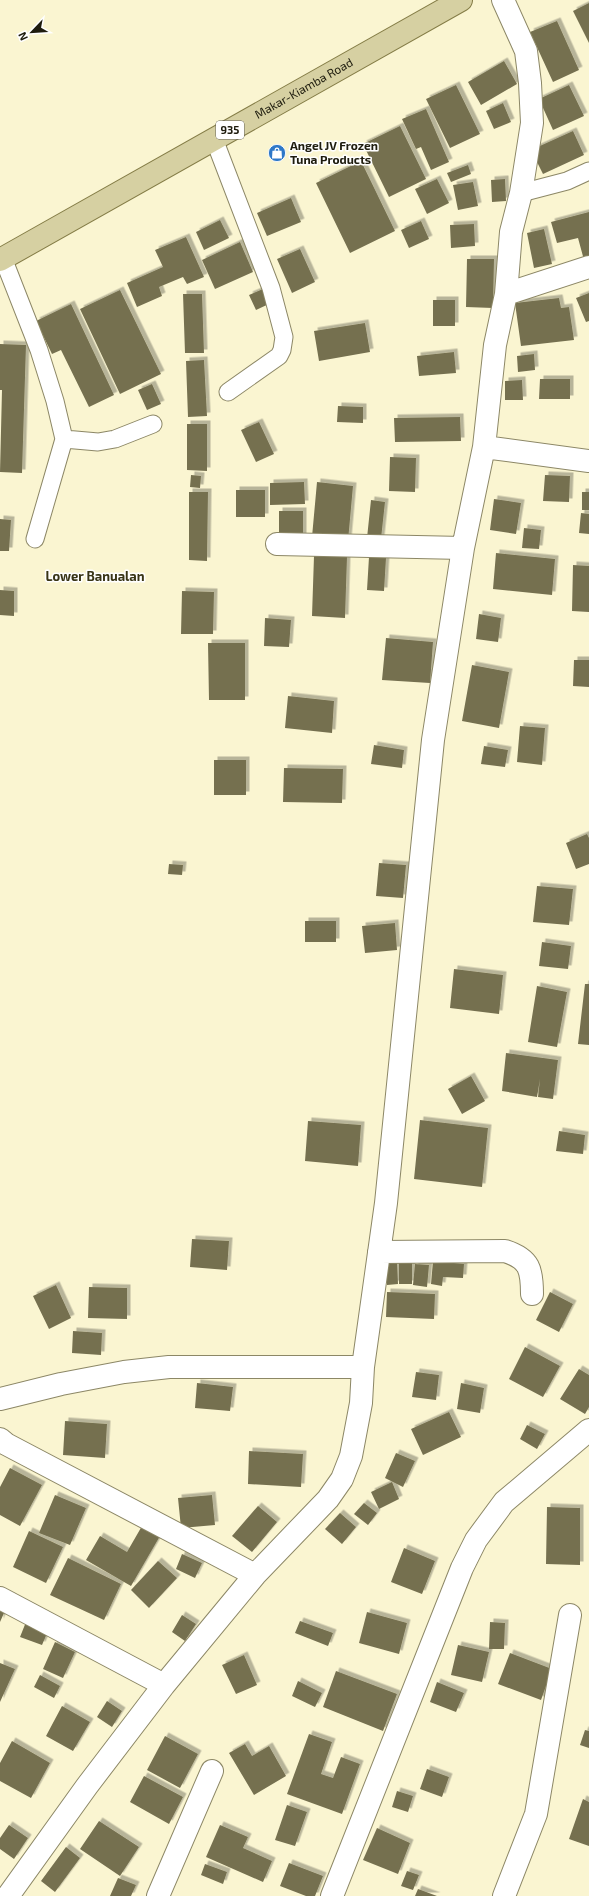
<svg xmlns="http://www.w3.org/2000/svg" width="589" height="1896" viewBox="0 0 589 1896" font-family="'Exo 2',sans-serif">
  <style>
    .building { fill: #757050; filter: url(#shadow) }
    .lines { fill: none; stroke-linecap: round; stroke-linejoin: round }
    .lane-casing { stroke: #8c8766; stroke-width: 19 }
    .street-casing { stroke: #8c8766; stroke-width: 24 }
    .primary-casing { stroke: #847c46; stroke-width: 24 }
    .lane { stroke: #fff; stroke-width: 17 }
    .street { stroke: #fff; stroke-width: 22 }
    .primary { stroke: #d6d0a2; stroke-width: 22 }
    .labels { text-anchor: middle; stroke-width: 3; stroke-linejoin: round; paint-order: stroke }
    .shield { fill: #fff; stroke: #626056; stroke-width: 1 }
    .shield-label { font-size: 11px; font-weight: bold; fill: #1e1c0e }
    .street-label { font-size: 12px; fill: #1e1c0e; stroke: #fff }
    .poi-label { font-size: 12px; font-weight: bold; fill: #1e1c0e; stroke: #fff; text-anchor: start }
    .neighbourhood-label { font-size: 13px; font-weight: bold; fill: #393516; stroke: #fff }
  </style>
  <defs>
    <filter id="shadow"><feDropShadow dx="3.5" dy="-3.5" stdDeviation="0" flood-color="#0004"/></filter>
  </defs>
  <rect width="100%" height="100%" fill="#faf5d1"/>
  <path class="building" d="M589 3V43L573 11Z
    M557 21 579 70 553 82 530 32Z
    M504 61 517 84 481 105 468 82Z
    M456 85 480 134 450 148 426 99Z
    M569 85 584 116 553 130 539 99Z
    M503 103 511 122 494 129 486 111Z
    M426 109 449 162 431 170 421 147 416 149 402 119Z
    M400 126 426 179 389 197 363 144Z
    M573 131 584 155 543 174 531 150Z
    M361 161 395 231 350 253 316 183Z
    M468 165 471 174 451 182 447 173Z
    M437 179 449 203 427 214 415 189Z
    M505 179 506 201 492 202 491 180Z
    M473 182 478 206 458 210 453 185Z
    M291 198 301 222 267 236 257 213Z
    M589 212V259L584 260 578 238 557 243 551 222Z
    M220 220 229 238 204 250 196 232Z
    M421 221 429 239 409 248 401 230Z
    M474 224 475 246 451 248 450 225Z
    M544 229 552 264 534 268 527 233Z
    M186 237 204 277 187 284 183 277 159 287 162 296 137 307 127 283 163 267 155 250Z
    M240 242 253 272 215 289 202 260Z
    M300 249 315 282 292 293 277 259Z
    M467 259H494L493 308 466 307Z
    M263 289 271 303 256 310 249 295Z
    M120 290 161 374 120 394 80 309Z
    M589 293V321L586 322 576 298Z
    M183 294H202L204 353H185Z
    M559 298 561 308 569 307 574 340 521 346 515 303Z
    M433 300H455V326H433Z
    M71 304 114 395 89 407 61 350 52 354 36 321Z
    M365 323 370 352 319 361 314 331Z
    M0 344 26 345 22 473 0 472 2 390H0Z
    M454 352 456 373 419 376 417 356Z
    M534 354 535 370 518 372 517 356Z
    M204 360 207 416 188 417 186 361Z
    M540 379H570V399H539Z
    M522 380 523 400H505V381Z
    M152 384 161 404 147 410 138 390Z
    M338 406 363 407V423L337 422Z
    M460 417 461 441 395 442 394 418Z
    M259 422 274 454 256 462 241 430Z
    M187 424H207V471L187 470Z
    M390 457 416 458 415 492 389 491Z
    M191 475 201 476 200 488 190 487Z
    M545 475 570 476 569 502 543 501Z
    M304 482 305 504 270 505V483Z
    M317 482 353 486 348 541 312 537Z
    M236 490H265V517H236Z
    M189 492H208L207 561 189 560Z
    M582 492H589V510H582Z
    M494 499 521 503 516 534 490 530Z
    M371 500 385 502 381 539 367 538Z
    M279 511H303V537H279Z
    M581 513 589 514V534L579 533Z
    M0 519 11 520 9 551H0Z
    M524 528 541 530 539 549 522 548Z
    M496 553 555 559 552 595 493 589Z
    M314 556 347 557 345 618 312 616Z
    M369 557 386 558 384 591 367 590Z
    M573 565 589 566V612L572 611Z
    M0 590 14 591V616L0 615Z
    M182 591 214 592 213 634H181Z
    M479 614 501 618 498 642 476 639Z
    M265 618 291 620 289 647 264 646Z
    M386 638 433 642 430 683 382 680Z
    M208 643H245V700H209Z
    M574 660H589V687L573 686Z
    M472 665 509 672 499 728 462 721Z
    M288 696 334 701 332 733 285 728Z
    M520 726 545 728 542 765 517 762Z
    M374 745 404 750 402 768 371 764Z
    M484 746 508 750 505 767 481 764Z
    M214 760H246V795H214Z
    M284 768 343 769 342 803 283 802Z
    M587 834 589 838V864L576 869 566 843Z
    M379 863 406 865 403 898 376 896Z
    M169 864 183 865 182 875 168 874Z
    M537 886 573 889 569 925 533 922Z
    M305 921H336V942H305Z
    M395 923 397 950 365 953 362 926Z
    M542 942 571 946 568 969 539 966Z
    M454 969 503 975 499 1014 450 1008Z
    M585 984H589V1045L578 1044Z
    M537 986 567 992 557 1047 528 1042Z
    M506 1053 558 1060 553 1099 538 1097 540 1079 537 1097 502 1091Z
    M471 1076 485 1101 462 1114 448 1089Z
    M420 1120 488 1128 482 1187 414 1179Z
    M308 1121 361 1125 358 1166 305 1161Z
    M559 1131 585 1135 583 1154 556 1151Z
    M192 1239 229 1241 227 1270 190 1267Z
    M386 1261H397L398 1284 387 1285Z
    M433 1261 464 1264 463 1278 443 1277 442 1286 431 1284Z
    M399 1263H412V1284H399Z
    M415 1264 429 1265 427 1287 413 1285Z
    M56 1285 71 1318 49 1329 33 1296Z
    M89 1287 127 1288V1319L88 1318Z
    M387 1292 435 1294 434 1319 386 1317Z
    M550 1292 573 1304 559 1332 536 1320Z
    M73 1331 102 1333 101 1355 72 1353Z
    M525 1347 560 1366 543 1397 509 1379Z
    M579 1369 589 1375V1407L585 1414 560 1399Z
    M416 1372 439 1375 436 1400 412 1397Z
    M197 1383 233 1387 230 1411 195 1408Z
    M461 1383 484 1388 480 1413 457 1409Z
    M449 1412 461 1437 423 1455 411 1429Z
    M65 1421 107 1424 105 1458 63 1455Z
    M527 1425 545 1434 537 1449 520 1439Z
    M249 1451 303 1454 301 1487 248 1484Z
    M396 1453 415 1461 403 1487 385 1478Z
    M10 1468 42 1485 20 1526 0 1515V1487Z
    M392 1482 399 1499 379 1509 371 1492Z
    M55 1495 86 1508 70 1545 39 1533Z
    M212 1495 215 1525 181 1528 178 1498Z
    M364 1503 377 1513 368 1525 354 1514Z
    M258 1506 277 1522 252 1552 232 1536Z
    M547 1507 580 1508V1565L546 1564Z
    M340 1513 356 1527 342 1544 325 1529Z
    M142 1526 160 1536 131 1586 86 1560 100 1536 127 1552Z
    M29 1531 63 1547 46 1583 13 1567Z
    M404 1548 435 1561 422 1594 391 1582Z
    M182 1554 202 1563 195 1578 176 1569Z
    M68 1558 121 1584 104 1620 50 1595Z
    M158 1561 177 1578 149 1608 131 1590Z
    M0 1611 4 1613 0 1622Z
    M367 1612 407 1623 399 1654 359 1643Z
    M182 1615 196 1624 185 1641 172 1632Z
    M300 1621 333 1633 328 1646 295 1633Z
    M26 1622 48 1631 42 1645 20 1637Z
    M490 1622 505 1623 504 1649H489Z
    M55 1642 75 1652 63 1678 43 1669Z
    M458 1645 489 1652 482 1682 451 1675Z
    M510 1653 552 1669 541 1700 498 1684Z
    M244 1655 257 1685 236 1694 222 1665Z
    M0 1663 15 1669 0 1702Z
    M336 1671 397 1694 383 1731 323 1707Z
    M40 1675 60 1686 54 1698 34 1687Z
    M298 1681 322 1693 315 1707 292 1696Z
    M437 1682 464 1693 456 1712 430 1702Z
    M107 1701 122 1711 112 1727 97 1717Z
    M62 1706 90 1722 73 1751 46 1736Z
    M585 1730 589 1731V1748L580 1745Z
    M309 1734 332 1742 321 1774 333 1778 341 1757 360 1764 342 1814 287 1794Z
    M165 1736 198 1754 180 1788 147 1770Z
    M12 1741 50 1763 31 1798 0 1781V1763Z
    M245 1744 252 1756 269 1746 286 1776 254 1795 229 1753Z
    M427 1769 449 1777 442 1797 420 1789Z
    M144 1776 183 1797 169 1824 130 1802Z
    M397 1791 413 1796 408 1812 392 1807Z
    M583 1799 589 1802V1846L569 1839Z
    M287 1805 307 1812 295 1846 275 1840Z
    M99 1821 139 1847 120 1876 80 1849Z
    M9 1825 28 1838 14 1859 0 1849V1838Z
    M220 1825 248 1837 243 1848 272 1861 263 1882 206 1857Z
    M377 1828 410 1843 398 1874 363 1860Z
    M66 1847 80 1858 55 1892 41 1881Z
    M289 1863 323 1876 315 1896H306L280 1886Z
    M205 1864 227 1872 223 1884 201 1875Z
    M407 1871 419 1875 413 1890 401 1886Z
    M118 1878 136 1885 131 1896H110Z
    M418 1889 437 1896H415Z"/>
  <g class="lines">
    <defs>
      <path id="lane" d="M214 139 271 288 284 337 282 350 279 356 228 392
        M521 193 567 181 589 171
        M3 258 39 350 55 401 64 439 35 539
        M64 439 98 442 115 439 153 424"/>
      <path id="street" d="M506 294 589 267
        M484 447 589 461
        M277 544 463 548
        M379 1252 505 1251C530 1259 532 1270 532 1294
        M0 1399 61 1384 124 1372 169 1367H363
        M0 1439 6 1444 255 1575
        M0 1598 164 1685
        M8 1896 87 1786 164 1685 255 1575 328 1499 342 1479 351 1456 361 1403 363 1367 386 1203 433 740 463 548 484 447 495 345 506 294 511 232 521 193 532 123 530 83 526 51 503 0
        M158 1896 212 1771
        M332 1896 462 1568 476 1540 504 1502 589 1430
        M504 1896 536 1814 570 1615"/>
      <g id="primary">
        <path id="s1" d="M0 260 461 0"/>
      </g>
    </defs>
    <use href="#lane" class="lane-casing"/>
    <use href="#street" class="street-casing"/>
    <use href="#primary" class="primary-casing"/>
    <use href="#lane" class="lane"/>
    <use href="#street" class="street"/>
    <use href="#primary" class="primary"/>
  </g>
  <defs>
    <symbol id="shop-disc" viewBox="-11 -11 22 22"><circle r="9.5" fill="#2e78c8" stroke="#fff"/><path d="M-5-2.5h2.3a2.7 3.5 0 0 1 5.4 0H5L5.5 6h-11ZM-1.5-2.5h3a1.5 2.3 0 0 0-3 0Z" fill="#fff"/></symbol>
  </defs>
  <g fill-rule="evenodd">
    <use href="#shop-disc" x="267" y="143" width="20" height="20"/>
  </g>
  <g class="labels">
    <rect class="shield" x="216" y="121" width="28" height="18" rx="3"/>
    <g class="shield-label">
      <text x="230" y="134">935</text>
    </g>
    <g class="street-label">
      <text dy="4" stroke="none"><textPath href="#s1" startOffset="349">Makar-Kiamba Road</textPath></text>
    </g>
    <g class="poi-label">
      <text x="290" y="150">Angel JV Frozen<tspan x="290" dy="14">Tuna Products</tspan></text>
    </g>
    <g class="neighbourhood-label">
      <text x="95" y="581">Lower Banualan</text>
    </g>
  </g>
  <g transform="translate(32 32) rotate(245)" stroke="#ffffff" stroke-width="3" paint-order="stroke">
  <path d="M0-3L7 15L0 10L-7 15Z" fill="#1e1c0e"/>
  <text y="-6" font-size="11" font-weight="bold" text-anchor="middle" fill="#1e1c0e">N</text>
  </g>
</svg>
